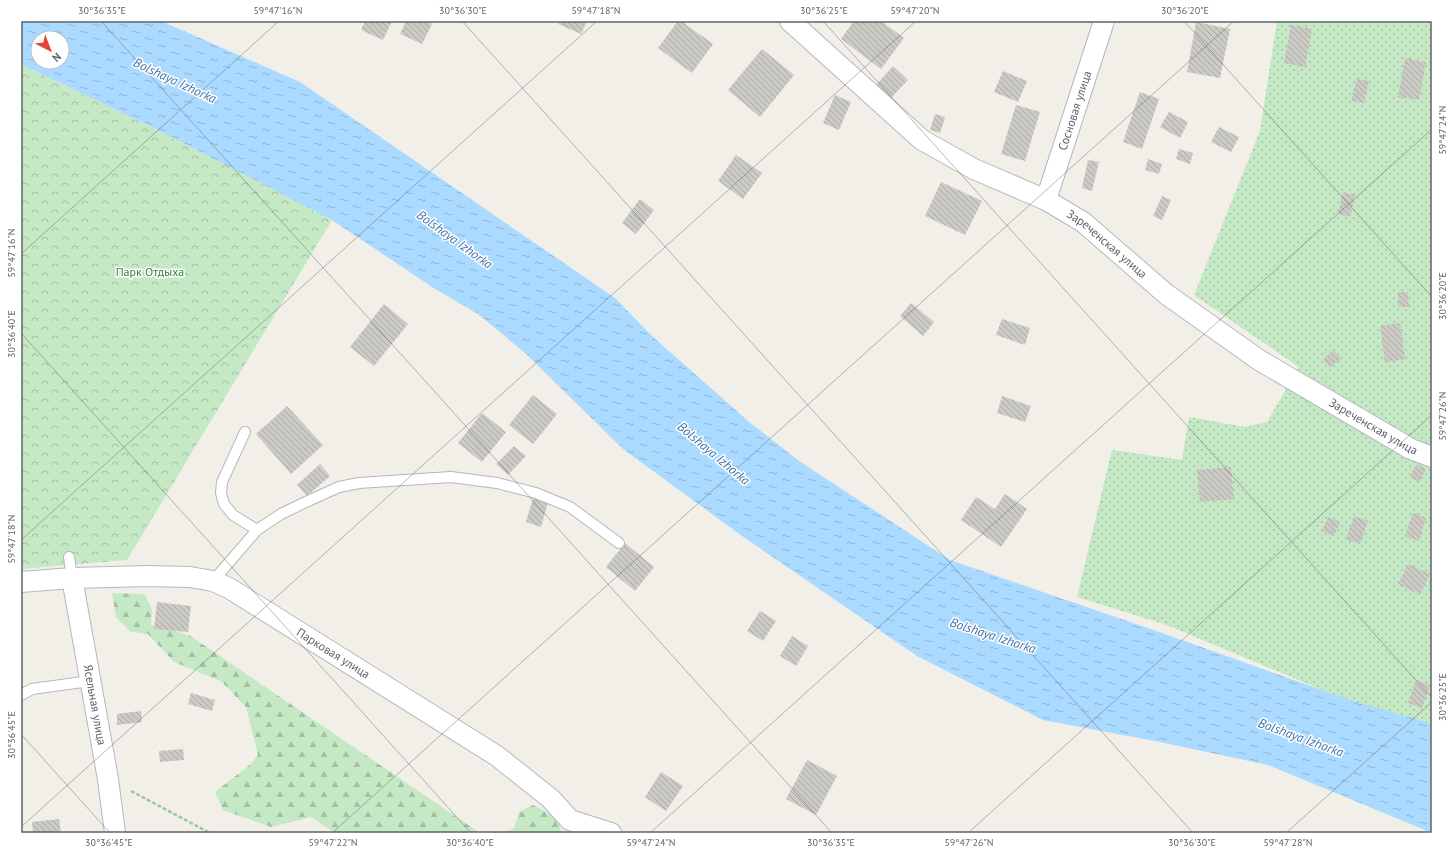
<svg xmlns="http://www.w3.org/2000/svg" width="1453" height="854" viewBox="0 0 1453 854" font-family="'PT Sans',sans-serif">
  <style>
    .forest { fill: url(#forest-firs) }
    .park { fill: url(#park-crowns) }
    .garden { fill: url(#garden-dots) }
    .water { fill: url(#water-ripples); fill-rule: evenodd }
    .building { fill: url(#building-back-hatch) }
    .lines { fill: none; stroke-linecap: round; stroke-linejoin: round }
    .lane-casing { stroke: #b5b8bc; stroke-width: 12 }
    .street-casing { stroke: #b5b8bc; stroke-width: 22 }
    .path { stroke: #9cc7a9; stroke-width: 2.5; stroke-dasharray: 4 2; stroke-linecap: butt }
    .lane { stroke: #fff; stroke-width: 10 }
    .street { stroke: #fff; stroke-width: 20 }
    .ticks { fill: none; stroke: #5f6368; stroke-width: 1; stroke-opacity: 0.45 }
    .labels { text-anchor: middle; stroke-width: 3; stroke-linejoin: round; paint-order: stroke }
    .street-label { font-size: 12px; fill: #5f6368; stroke: #fff }
    .park-label { font-size: 12px; fill: #348238; stroke: #fff }
    .water-label { font-size: 13px; font-style: italic; fill: #4174aa; stroke: #fff }
    .neatline { fill: none; stroke: #5f6368; stroke-width: 1.5 }
    .ticks-label { font-size: 10px; text-anchor: middle; fill: #5f6368 }
  </style>
  <defs>
    <pattern id="forest-firs" width="22" height="20" patternUnits="userSpaceOnUse"><rect width="22" height="20" fill="#c5e8c5"/><path d="M5 1l3.5 6h-7zM16 11l3.5 6h-7z" fill="#a3c0a4"/></pattern>
    <pattern id="park-crowns" width="20" height="18" patternUnits="userSpaceOnUse"><rect width="20" height="18" fill="#c5e8c5"/><path d="M2 6a3 3 0 1 1 6 0M12 15a3 3 0 1 1 6 0" fill="none" stroke="#a3c0a4"/></pattern>
    <pattern id="garden-dots" width="8" height="8" patternUnits="userSpaceOnUse"><rect width="8" height="8" fill="#c5e8c5"/><path d="M2 2h.1M6 6h.1" fill="none" stroke="#a3c0a4" stroke-width="1.8" stroke-linecap="round"/></pattern>
    <pattern id="water-ripples" width="26" height="14" patternUnits="userSpaceOnUse"><rect width="26" height="14" fill="#aadaff"/><path d="M2 4q2-2 4 0t4 0M15 11q2-2 4 0t4 0" fill="none" stroke="#8eb4d2"/></pattern>
    <pattern id="building-back-hatch" width="6" height="6" patternUnits="userSpaceOnUse"><rect width="6" height="6" fill="#cccac5"/><path d="M-1 5l2 2M0 0l6 6M5-1l2 2" fill="none" stroke="#a9a8a4"/></pattern>
  </defs>
  <rect width="100%" height="100%" fill="#f1efe8"/>
  <path class="forest" d="M112 593 144 594 152 609 151 625 189 635 480 833H335L311 817 271 827 223 810 215 792 251 764 258 755 246 707 221 681 174 662 148 634 131 632 116 617Z
    M533 805 559 819 561 833H503L514 828 519 812Z"/>
  <path class="park" d="M21 64 168 135 332 220 127 560 21 569Z"/>
  <path class="garden" d="M1277 21H1432V731L1406 725 1167 625 1077 597 1112 450 1182 460 1189 417 1245 427 1267 422 1299 367 1194 295 1260 131Z"/>
  <path class="water" d="M21 21H161L300 82 615 298 653 337 748 421 799 461 950 560 1162 633 1350 700 1432 724V833L1268 765 1160 742 1043 720 917 656 742 536 623 449 525 353 478 314 432 287 332 220 168 135 21 64ZM38 38H62V62H38Z"/>
  <path class="building" d="M365 21H392L383 40 361 30Z
    M406 21H426L432 24 422 44 400 34Z
    M559 21H587L581 34 558 24Z
    M678 21H681L713 44 692 73 658 48Z
    M854 21H881L904 38 881 69 841 39Z
    M1196 22 1230 29 1220 78 1187 72Z
    M1291 25 1312 29 1305 67 1284 63Z
    M762 49 794 75 760 117 728 90Z
    M1405 58 1426 62 1419 100 1398 97Z
    M893 66 908 80 891 98 876 85Z
    M1003 71 1027 81 1018 102 994 92Z
    M1357 79 1369 81 1364 103 1351 101Z
    M1140 92 1159 99 1142 149 1123 142Z
    M835 95 851 102 839 130 823 123Z
    M1016 105 1040 112 1025 161 1001 154Z
    M1169 112 1188 122 1180 138 1160 127Z
    M935 114 945 117 940 133 930 130Z
    M1219 127 1239 137 1231 152 1211 142Z
    M1179 149 1193 153 1190 164 1176 159Z
    M736 155 762 173 743 199 718 181Z
    M1148 159 1162 164 1159 174 1145 170Z
    M1088 160 1099 162 1092 191 1082 188Z
    M941 182 982 201 965 235 925 216Z
    M1343 192 1355 195 1350 217 1338 214Z
    M1162 196 1171 200 1162 220 1153 216Z
    M640 199 654 210 636 234 622 223Z
    M1398 292H1408L1409 307H1399Z
    M911 303 934 322 923 336 900 316Z
    M384 304 408 324 374 366 350 347Z
    M1002 319 1030 328 1025 345 996 335Z
    M1400 323 1405 359 1385 362 1380 326Z
    M1333 350 1341 358 1330 368 1323 360Z
    M533 395 557 414 533 444 509 425Z
    M1002 396 1031 406 1025 422 997 413Z
    M287 406 323 445 291 474 256 434Z
    M482 413 506 432 482 462 458 443Z
    M514 446 526 456 508 475 496 464Z
    M320 464 330 476 307 496 297 485Z
    M1417 464 1426 469 1419 482 1410 477Z
    M1231 467 1234 499 1200 502 1197 470Z
    M1005 494 1027 509 1001 547 961 520 976 497 995 509Z
    M533 498 548 502 541 527 526 522Z
    M1413 513 1426 518 1419 541 1405 536Z
    M1354 516 1368 521 1360 544 1346 539Z
    M1328 517 1340 522 1334 536 1322 531Z
    M625 543 654 567 635 591 606 567Z
    M1408 564 1430 574 1420 595 1398 584Z
    M157 602 191 606 188 632 154 629Z
    M760 611 776 621 763 641 747 631Z
    M792 636 808 646 796 666 780 656Z
    M1416 680 1430 685 1422 708 1408 703Z
    M191 693 215 700 212 711 188 704Z
    M141 711 142 722 117 725V714Z
    M183 749 184 760 160 762 159 751Z
    M807 760 837 776 816 815 786 799Z
    M661 772 683 786 666 811 645 797Z
    M59 819 61 833H33L32 822Z"/>
  <g class="lines">
    <defs>
      <path id="lane" d="M245 432 222 482 221 493 224 504 233 515 257 530
        M69 557 72 578
        M213 581 257 530 281 514 308 501 339 487 359 483 451 477 497 483 536 493 570 507 619 543
        M21 695 32 689 90 681"/>
      <g id="street">
        <path id="s1" d="M790 21 922 140 974 169 1046 200 1083 222 1166 294 1259 360 1411 449 1432 457"/>
        <path id="s2" d="M1046 200 1104 21"/>
        <path id="s3" d="M72 578 108 779 115 833"/>
        <path id="s4" d="M21 582 72 578 148 576 190 577 213 581 229 588 497 756 551 799 570 820 611 833"/>
      </g>
    </defs>
    <use href="#lane" class="lane-casing"/>
    <use href="#street" class="street-casing"/>
    <path class="path" d="M131 791 210 833"/>
    <use href="#lane" class="lane"/>
    <use href="#street" class="street"/>
  </g>
  <path class="ticks" d="M101 21 832 833M462 21 1193 833M823 21 1432 698M1184 21 1432 297M21 254 279 21M21 333 471 833M21 540 597 21M21 734 110 833M21 827 916 21M332 833 1234 21M650 833 1432 129M968 833 1432 415M1286 833 1432 702"/>
  <g class="labels">
    <g class="street-label">
      <text dy="4" stroke="none"><textPath href="#s2" startOffset="94">Сосновая улица</textPath></text>
      <text dy="4" stroke="none"><textPath href="#s1" startOffset="391">Зареченская улица</textPath></text>
      <text dy="4" stroke="none"><textPath href="#s1" startOffset="715">Зареченская улица</textPath></text>
      <text dy="4" stroke="none"><textPath href="#s4" startOffset="333">Парковая улица</textPath></text>
      <text dy="4" stroke="none"><textPath href="#s3" startOffset="129">Ясельная улица</textPath></text>
    </g>
    <g class="park-label">
      <text x="150" y="276">Парк Отдыха</text>
    </g>
    <g class="water-label">
      <text transform="translate(175 80) rotate(25)" y="5">Bolshaya Izhorka</text>
      <text transform="translate(455 239) rotate(36)" y="5">Bolshaya Izhorka</text>
      <text transform="translate(714 453) rotate(40)" y="5">Bolshaya Izhorka</text>
      <text transform="translate(993 635) rotate(18)" y="5">Bolshaya Izhorka</text>
      <text transform="translate(1301 737) rotate(20)" y="5">Bolshaya Izhorka</text>
    </g>
  </g>
  <rect width="1453" height="854" fill="none" stroke="#ffffff" stroke-width="44"/>
  <g transform="translate(50 50) rotate(138)"><circle r="19" fill="#ffffff" stroke="#bfc1c3"/>
  <path d="M0-3L7 15L0 10L-7 15Z" fill="#ea4335"/>
  <text y="-6" font-size="11" font-weight="bold" text-anchor="middle" fill="#5f6368">N</text>
  </g>
  <rect x="22" y="22" width="1409" height="810" class="neatline"/>
  <g class="ticks-label">
    <text x="102" y="14">30°36'35"E</text>
    <text x="278" y="14">59°47'16"N</text>
    <text x="463" y="14">30°36'30"E</text>
    <text x="596" y="14">59°47'18"N</text>
    <text x="824" y="14">30°36'25"E</text>
    <text x="915" y="14">59°47'20"N</text>
    <text x="1185" y="14">30°36'20"E</text>
    <text transform="translate(1442 130) rotate(-90)" y="4">59°47'24"N</text>
    <text transform="translate(11 253) rotate(-90)" y="4">59°47'16"N</text>
    <text transform="translate(1442 296) rotate(-90)" y="4">30°36'20"E</text>
    <text transform="translate(11 334) rotate(-90)" y="4">30°36'40"E</text>
    <text transform="translate(1442 416) rotate(-90)" y="4">59°47'26"N</text>
    <text transform="translate(11 539) rotate(-90)" y="4">59°47'18"N</text>
    <text transform="translate(1442 697) rotate(-90)" y="4">30°36'25"E</text>
    <text transform="translate(11 735) rotate(-90)" y="4">30°36'45"E</text>
    <text x="109" y="846">30°36'45"E</text>
    <text x="333" y="846">59°47'22"N</text>
    <text x="470" y="846">30°36'40"E</text>
    <text x="651" y="846">59°47'24"N</text>
    <text x="831" y="846">30°36'35"E</text>
    <text x="969" y="846">59°47'26"N</text>
    <text x="1192" y="846">30°36'30"E</text>
    <text x="1288" y="846">59°47'28"N</text>
  </g>
</svg>
